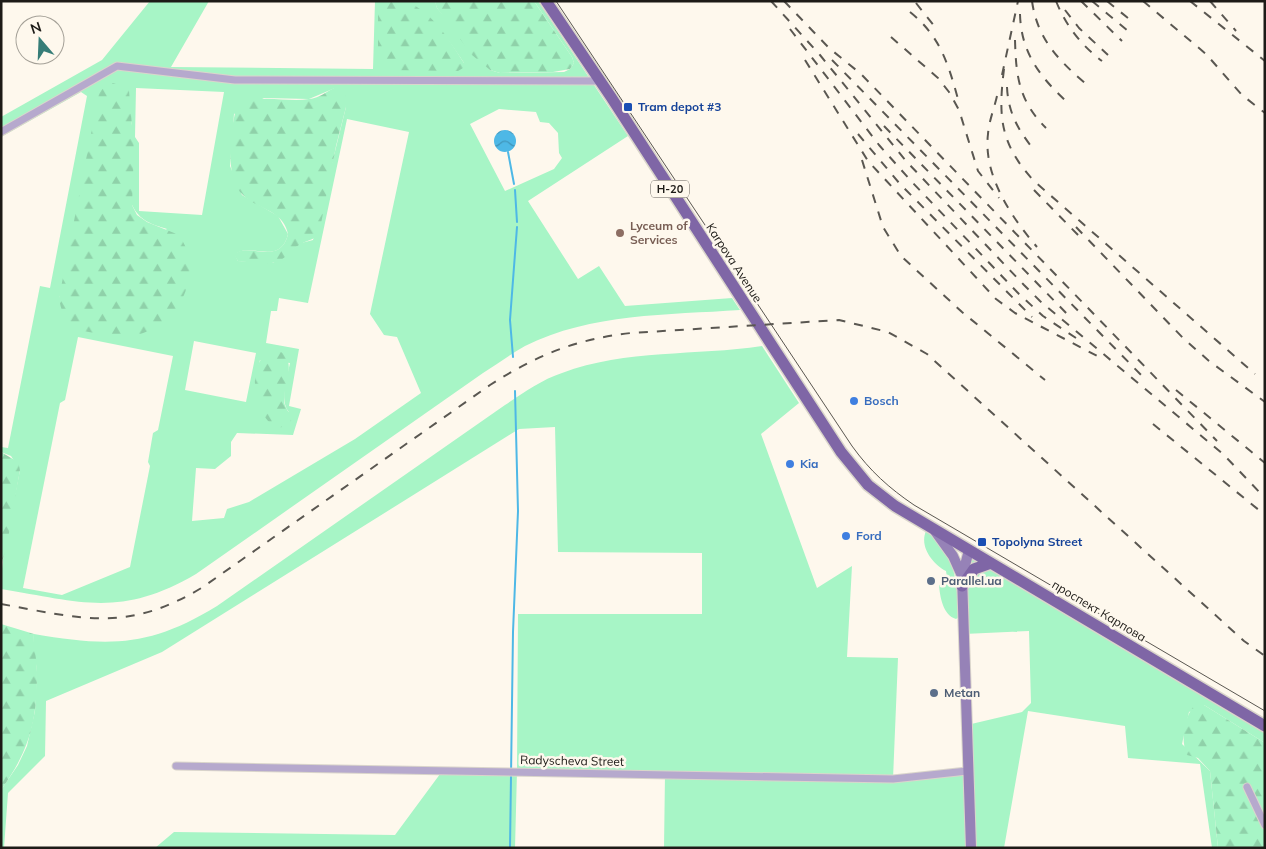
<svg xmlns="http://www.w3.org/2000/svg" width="1266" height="849" viewBox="0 0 1266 849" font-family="Mulish,sans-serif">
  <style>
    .grass { fill: #a7f5c6; fill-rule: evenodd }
    .forest { fill: url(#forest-firs) }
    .water { fill: url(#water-waves) }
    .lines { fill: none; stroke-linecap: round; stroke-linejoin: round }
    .stream { stroke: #4eb8e6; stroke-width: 2 }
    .street-casing { stroke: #dad5cb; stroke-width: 9 }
    .secondary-casing { stroke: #dad5cb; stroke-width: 12 }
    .primary-casing { stroke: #dad5cb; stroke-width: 14 }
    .street { stroke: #b6a9cd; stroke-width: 7 }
    .secondary { stroke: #9682b7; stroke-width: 10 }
    .primary { stroke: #7f66a6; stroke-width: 11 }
    .tram { stroke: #5a5751; stroke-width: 1 }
    .rail { stroke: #5a5751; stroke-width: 2; stroke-dasharray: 9 9; stroke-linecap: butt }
    .transit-dot { fill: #1a4fb4; stroke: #fef8ed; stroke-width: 2 }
    .education-dot { fill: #8d6e63; stroke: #fef8ed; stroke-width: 2 }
    .shop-dot { fill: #3f7fe0; stroke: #fef8ed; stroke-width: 2 }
    .service-dot { fill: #5c6f8a; stroke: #fef8ed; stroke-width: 2 }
    .labels { text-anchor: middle; stroke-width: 5; stroke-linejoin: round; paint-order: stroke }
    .shield { fill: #fef8ed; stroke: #605d57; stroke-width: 1 }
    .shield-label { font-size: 11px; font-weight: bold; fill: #1d1b17 }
    .transit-label { font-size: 12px; font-weight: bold; fill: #164399; stroke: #fef8ed; text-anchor: start }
    .education-label { font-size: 12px; font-weight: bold; fill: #785e54; stroke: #fef8ed; text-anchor: start }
    .street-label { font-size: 12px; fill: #1d1b17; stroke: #fef8ed }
    .shop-label { font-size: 12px; font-weight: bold; fill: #366cbe; stroke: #fef8ed; text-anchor: start }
    .service-label { font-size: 12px; font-weight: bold; fill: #4e5e75; stroke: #fef8ed; text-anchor: start }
  </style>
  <defs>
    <pattern id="forest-firs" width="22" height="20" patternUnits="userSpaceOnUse" patternTransform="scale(1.25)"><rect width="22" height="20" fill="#a7f5c6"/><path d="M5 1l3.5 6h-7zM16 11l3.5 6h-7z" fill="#8fd1a9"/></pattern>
    <pattern id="water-waves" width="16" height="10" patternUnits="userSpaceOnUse" patternTransform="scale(1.25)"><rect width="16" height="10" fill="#4eb8e6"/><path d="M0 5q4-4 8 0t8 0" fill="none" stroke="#4095b9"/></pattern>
  </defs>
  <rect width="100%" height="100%" fill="#fef8ed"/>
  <path class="grass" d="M150 1H209L171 67 373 69 375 1H378V51L464 63C446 35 432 17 402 1H435L437 8 490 70 500 73 564 72 570 69 574 63 572 57 534 1H538L628 136 528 201 578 279 599 266 625 306 732 298 740 310C668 315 591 313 525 346 511 354 497 364 483 373L196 574C121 618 81 602 1 589 1 552 13 508 20 470L11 456 1 452V447L8 448 40 286 50 288 87 96 81 92 1 137V117L102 60ZM136 88 224 92 202 215 139 211V143L135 137ZM335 88 346 107 313 240 301 243 273 263 238 261 235 255C248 240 280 268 288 234L278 216 242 195 230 166 234 114 264 98 309 99ZM499 109 536 112 540 122 549 123 558 133 559 153 562 158 554 169 505 191 470 124ZM347 119 409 132 370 314 384 335 397 337 421 393 355 439 249 502 227 509 224 518 192 521 196 468 215 469 231 456V442L237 433 293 435 301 409 289 406 299 349 266 343 271 311H277L279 298 308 303ZM132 121V205C140 221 151 224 167 229L59 298ZM78 337 173 356 158 430 153 433 148 462 150 466 130 567 62 595 23 588 60 403 65 400ZM194 341 256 353 246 402 185 390ZM260 360 290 363C287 378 279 400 289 412L256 393V375Z
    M762 346 799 403 761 434 817 588 852 566 847 657 898 658 893 779 967 771V725L1022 712 1031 703 1029 631 964 634 963 553 1265 732V743L1204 705 1189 712 1182 744 1210 771 1218 848H1212L1200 764 1128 758 1125 726 1028 711 1004 848H664L665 774 517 771 515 848H155L174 832 395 835 443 770H517L518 614H702V553L558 552 555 427 519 429 162 652 46 701 45 756 8 793 4 848H1V790L18 765 27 746 35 711 37 669 33 649 34 634C110 647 150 647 217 606L505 405C523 393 541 380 562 373 626 349 696 356 762 346Z
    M926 531C956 548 957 586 959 617L956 619C943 615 940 597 939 585L948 584 946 571C933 564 919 547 926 531Z"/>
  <path class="forest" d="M378 1C386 1 394 0 402 1 429 6 450 41 464 63L463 68 458 71 390 70 383 67 378 51Z
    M534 1 572 57 574 63 570 69 553 72 500 73 490 70 472 55 437 8 435 2Z
    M113 83 125 87 129 91 134 149 132 205 137 215 147 222 179 235C182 240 186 246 187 252 200 294 163 337 121 337 115 337 108 335 102 334 92 332 80 332 72 326 63 318 61 309 59 298L99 93 104 87Z
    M334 88H341L345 94 346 107 336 146 319 234C313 241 306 240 299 245 292 249 287 256 281 260 269 267 251 262 238 261L234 255C247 240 280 268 288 234 283 210 258 210 243 195 224 177 230 129 237 106 259 92 285 103 309 99 319 98 326 92 334 88Z
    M276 350C299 356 284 384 284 400 284 409 292 413 291 422 263 450 234 358 276 350Z
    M1 452 18 462 20 470 7 544 1 566Z
    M1 624 34 634C33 647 37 658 37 672 37 722 30 749 1 790Z
    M1196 703 1204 705 1265 743V848H1218L1210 771 1198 758 1187 755C1180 739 1184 717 1196 703Z"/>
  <path class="water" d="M494 141a11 11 0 1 1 22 0a11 11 0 1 1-22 0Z"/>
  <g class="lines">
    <path class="stream" d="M508 152 514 184
      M515 190 517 222
      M513 357 510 320 517 227
      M510 848 513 632 518 511 515 391"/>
    <defs>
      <path id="street" d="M1 132 117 66 235 80 600 81
        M176 766 893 779 967 771
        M1247 787 1265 825"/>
      <path id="secondary" d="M935 531 953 556 962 576
        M969 550 962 577 971 848"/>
      <path id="primary" d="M546 1 611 97 841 452 868 485 895 506 1265 726
        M962 586 974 569 991 563"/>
    </defs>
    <use href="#street" class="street-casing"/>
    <use href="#secondary" class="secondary-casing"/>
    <use href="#primary" class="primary-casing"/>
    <use href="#street" class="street"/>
    <use href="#secondary" class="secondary"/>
    <use href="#primary" class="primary"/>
    <path class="tram" d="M556 1 852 446C870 471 889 488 914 505L1265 711"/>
    <path class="rail" d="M771 1 820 55 906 161 1024 285 1040 301 1223 454 1265 498
      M784 1 829 48 861 74 1217 441
      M1032 1C1037 38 1058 60 1085 83
      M1056 1C1066 26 1081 45 1102 61
      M1081 1 1122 41
      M1092 1 1128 31
      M1107 1 1134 23
      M1143 1 1206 54 1242 95 1265 113
      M1190 1 1265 61
      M1210 1 1236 31
      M916 3 935 27
      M1065 10 1079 28 1108 55
      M910 12C940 36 948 63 958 99
      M1020 14C1021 53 1040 77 1068 103
      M790 29 879 145 912 182 1019 294 1043 316 1076 338
      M891 37 938 78 949 92 959 110 978 171 999 198
      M1015 40C1016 77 1019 101 1046 128
      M805 60 868 161 996 299 1015 313 1103 359
      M832 60 1147 381
      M1004 69C998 117 1000 144 1034 181L1255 374
      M1002 75 1018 1
      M1007 87C1008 111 1017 128 1031 146
      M997 96C994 109 989 121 988 134 983 175 1011 217 1037 247
      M884 126 1071 318
      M858 134 900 184 1032 317
      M862 160 883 227 901 256 962 312 1045 380
      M1034 190 1079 236
      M1076 227 1183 338 1209 361 1265 402
      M1176 390 1265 463
      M1153 424 1265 515
      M1 604C84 619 127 633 203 587L490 385C537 355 576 339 631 333L839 320 888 332 927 354 1244 641 1265 656"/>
  </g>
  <g class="transit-dot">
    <rect x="623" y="102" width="10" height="10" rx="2.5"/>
    <rect x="977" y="537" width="10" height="10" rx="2.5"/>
  </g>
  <circle class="education-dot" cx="620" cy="233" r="5"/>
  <g class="shop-dot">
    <circle cx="854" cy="401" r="5"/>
    <circle cx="790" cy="464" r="5"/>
    <circle cx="846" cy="536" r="5"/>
  </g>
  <g class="service-dot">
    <circle cx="931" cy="581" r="5"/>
    <circle cx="934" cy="693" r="5"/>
  </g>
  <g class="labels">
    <rect class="shield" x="651" y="180.5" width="38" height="17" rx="4"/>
    <g class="shield-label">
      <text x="670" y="193">Н-20</text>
    </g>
    <g class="transit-label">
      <text x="638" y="111">Tram depot #3</text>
      <text x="992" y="546">Topolyna Street</text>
    </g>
    <g class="education-label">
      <text x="630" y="230">Lyceum of<tspan x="630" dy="14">Services</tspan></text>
    </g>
    <g class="street-label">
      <text transform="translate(734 263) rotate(57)" y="4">Karpova Avenue</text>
      <text transform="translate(1099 611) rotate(31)" y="4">проспект Карпова</text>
      <text transform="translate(572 761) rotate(1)" y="4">Radyscheva Street</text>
    </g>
    <g class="shop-label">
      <text x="864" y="405">Bosch</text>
      <text x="800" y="468">Kia</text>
      <text x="856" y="540">Ford</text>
    </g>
    <g class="service-label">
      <text x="941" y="585">Parallel.ua</text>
      <text x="944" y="697">Metan</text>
    </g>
  </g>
  <rect width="1266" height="849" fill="none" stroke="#1d1b17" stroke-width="5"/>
  <g transform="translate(40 40) rotate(341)"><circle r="24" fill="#fef8ed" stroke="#a4a097"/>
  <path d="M0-4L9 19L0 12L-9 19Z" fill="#367d77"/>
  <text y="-8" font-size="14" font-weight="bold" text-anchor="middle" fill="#1d1b17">N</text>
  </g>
</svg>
